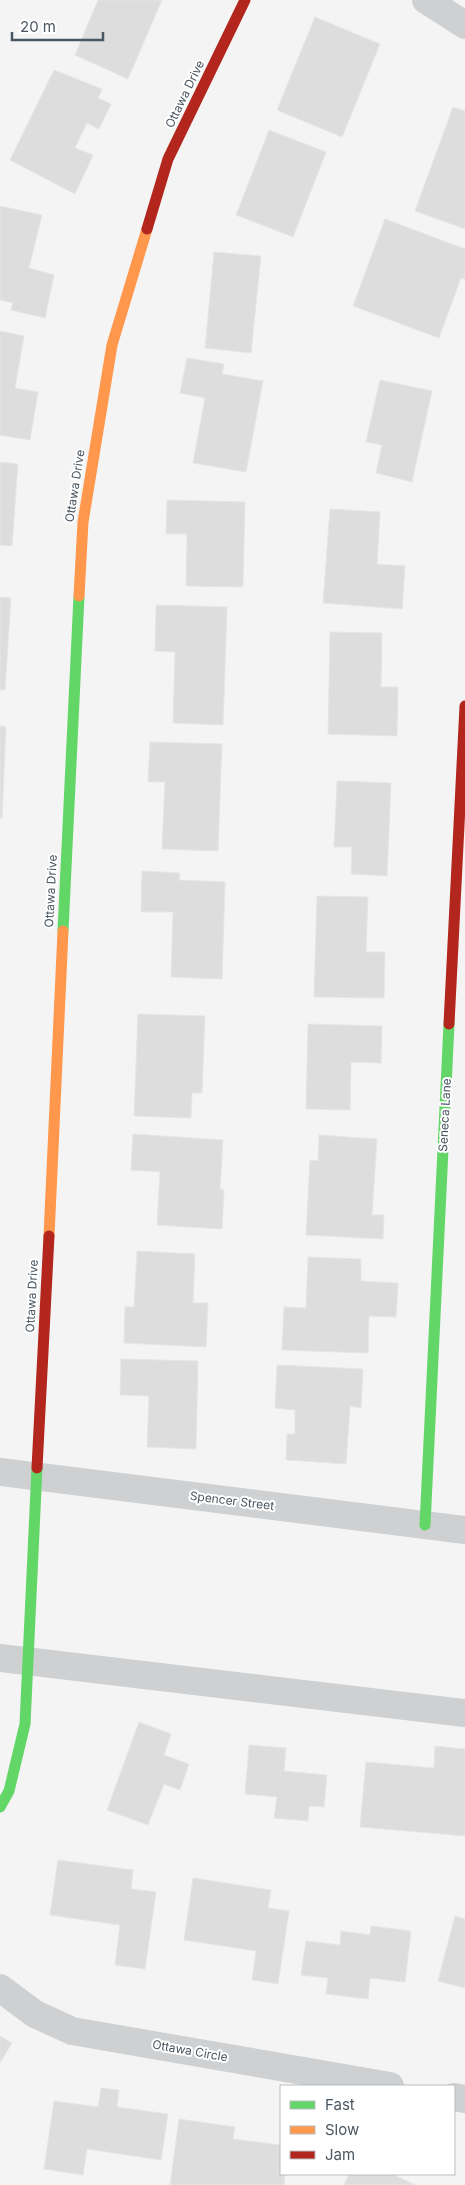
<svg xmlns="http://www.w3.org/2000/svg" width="465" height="2185" viewBox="0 0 465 2185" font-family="Inter,sans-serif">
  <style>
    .building { fill: #ddddde; stroke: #e5e6e7 }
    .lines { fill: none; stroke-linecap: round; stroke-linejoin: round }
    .street { stroke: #ced0d2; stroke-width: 28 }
    .fast { stroke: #63d668; stroke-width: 11 }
    .slow { stroke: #ff974d; stroke-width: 11 }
    .jam { stroke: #b3261e; stroke-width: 11 }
    .labels { text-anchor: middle; stroke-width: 4; stroke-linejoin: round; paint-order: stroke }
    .street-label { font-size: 12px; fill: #4a5661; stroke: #fff }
  </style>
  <rect width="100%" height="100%" fill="#f4f4f4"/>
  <path class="building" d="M98 0H162L128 79 75 55Z
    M315 17 380 44 342 137 277 110Z
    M54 70 102 89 98 98 111 104 99 129 87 123 75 148 93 155 75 194 10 160Z
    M453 107 465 111V229L415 211Z
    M269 130 326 152 293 237 236 215Z
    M0 206 42 215 29 268 54 275 45 318 11 310 13 303 0 300Z
    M385 219 465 249V279L461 278 439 338 353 306Z
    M214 252 261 256 251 353 205 348Z
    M0 331 24 336 15 388 38 392 30 440 0 435Z
    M187 358 224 364 222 374 263 381 246 472 193 463 205 398 180 393Z
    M380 380 432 391 412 482 376 473 382 445 366 442Z
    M0 462 18 464 12 546 0 545Z
    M167 500 245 502 243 587 186 586 187 534H166Z
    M330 509 380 512 377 564 405 566 402 609 323 603Z
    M0 597 11 598 5 690H0Z
    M156 605 227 607 223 725 173 723 175 652 155 651Z
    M330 632 382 633 381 687H398L397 736 328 734Z
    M0 726 6 727 2 818H0Z
    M150 742 222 744 218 851 162 849 165 782H148Z
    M337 781 391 783 387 876 351 874 352 847H334Z
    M142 871 180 873 179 880 225 882 222 979 171 977 173 912H141Z
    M317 896 368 897 366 952H385L384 998 314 997Z
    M138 1014 205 1016 202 1093H192L191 1118 134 1116Z
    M308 1024 382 1026 381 1063 351 1062 350 1110 306 1109Z
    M133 1134 223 1140 220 1189 224 1190 222 1229 157 1225 160 1172 131 1170Z
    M319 1135 377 1139 372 1215H384L383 1239 306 1235 310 1160 318 1161Z
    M137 1251 195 1254 193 1303H208L206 1347 124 1343 125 1307H134Z
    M308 1257 361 1259V1281L398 1283 396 1317 369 1316 368 1353 282 1350 284 1307 306 1308Z
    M121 1359 198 1361 196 1449 147 1447 149 1396 120 1395Z
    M277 1365 363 1369 361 1408 350 1406 346 1464 286 1460 287 1434H295V1410L275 1408Z
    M139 1722 171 1734 164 1755 189 1764 180 1790 164 1784 148 1825 107 1810Z
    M249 1745 286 1748 284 1771 327 1775 324 1807 309 1806 308 1821 274 1818 277 1797 245 1794Z
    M435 1746 465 1749V1836L360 1827 366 1762 434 1768Z
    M58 1860 133 1870 131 1889 156 1892 145 1969 115 1965 120 1925 50 1915Z
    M193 1878 271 1890 268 1908 289 1911 278 1984 252 1980 256 1951 184 1940Z
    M455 1916 465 1919V1988L438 1981Z
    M371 1926 411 1931 405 1982 370 1978 368 1999 326 1994 328 1978 301 1975 306 1941 340 1945 341 1931 370 1935Z
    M0 2036 12 2043 0 2063Z
    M101 2088 119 2090 117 2107 168 2114 161 2160 87 2149 83 2175 44 2169 54 2101 98 2107Z
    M179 2119 235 2127 233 2139 281 2145V2174H285L284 2185H170Z
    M349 2174H392L415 2185H344Z"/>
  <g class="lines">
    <path class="street" d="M426 0 465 25
      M0 1472 465 1530
      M0 1658 465 1713
      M0 1988 35 2014 72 2031 390 2086
      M454 2097 465 2099"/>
    <path class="fast" d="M63 931 79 596
      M425 1525 449 1024
      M0 1807 9 1791 25 1724 37 1468"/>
    <path class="slow" d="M79 596 83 522 112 345 147 229
      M49 1236 63 931"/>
    <path class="jam" d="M147 229 168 159 245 0
      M449 1024 465 706
      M37 1468 49 1236"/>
  </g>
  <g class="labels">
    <g class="street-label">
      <text transform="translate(185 94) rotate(-64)" y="4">Ottawa Drive</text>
      <text transform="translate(75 486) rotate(-81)" y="4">Ottawa Drive</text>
      <text transform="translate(51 891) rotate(-87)" y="4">Ottawa Drive</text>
      <text transform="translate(445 1115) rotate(-87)" y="4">Seneca Lane</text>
      <text transform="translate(32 1296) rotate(-87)" y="4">Ottawa Drive</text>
      <text transform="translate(232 1501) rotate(7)" y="4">Spencer Street</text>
      <text transform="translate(190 2051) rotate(10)" y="4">Ottawa Circle</text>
    </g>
  </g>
  <rect x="280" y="2085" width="175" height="90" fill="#ffffff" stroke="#b7bbc0"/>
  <rect x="290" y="2101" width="25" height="8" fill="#63d668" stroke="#b7bbc0"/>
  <text x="325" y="2110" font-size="15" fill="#4a5661">Fast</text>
  <rect x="290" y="2126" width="25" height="8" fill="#ff974d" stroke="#b7bbc0"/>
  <text x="325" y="2135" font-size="15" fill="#4a5661">Slow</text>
  <rect x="290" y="2151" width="25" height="8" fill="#b3261e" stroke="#b7bbc0"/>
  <text x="325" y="2160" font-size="15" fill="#4a5661">Jam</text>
  <path d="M12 32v8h91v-8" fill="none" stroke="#4a5661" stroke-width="2.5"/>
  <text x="20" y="32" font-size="15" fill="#4a5661" stroke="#ffffff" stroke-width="4" paint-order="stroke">20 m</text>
</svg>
